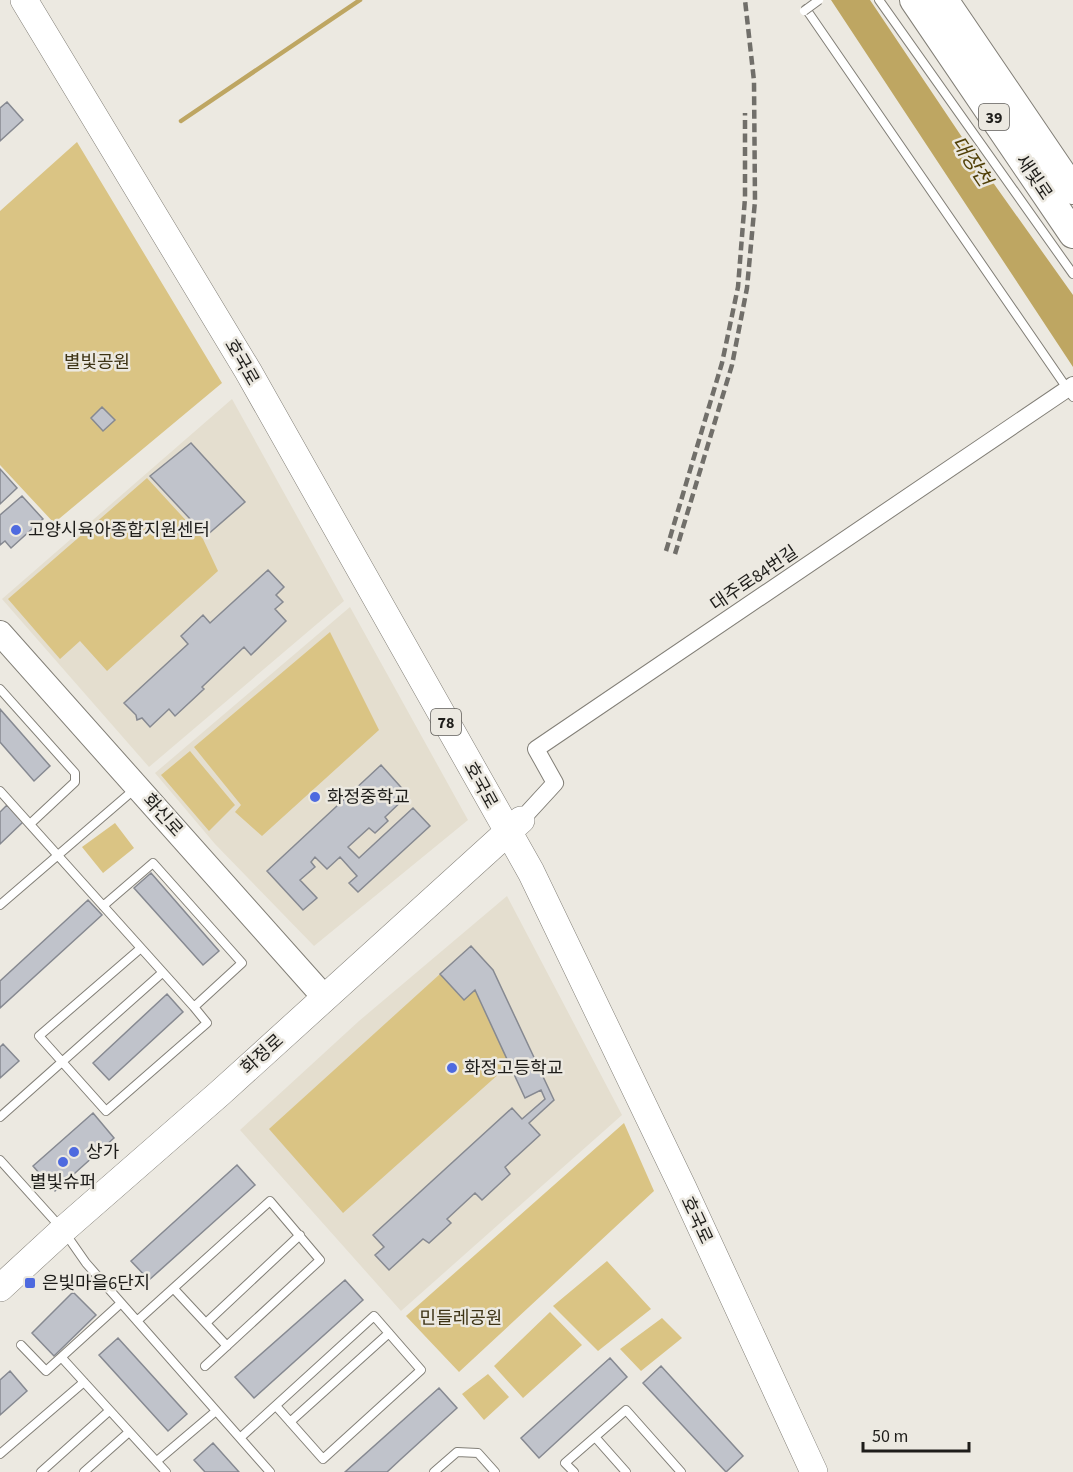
<svg xmlns="http://www.w3.org/2000/svg" width="1073" height="1472" viewBox="0 0 1073 1472" font-family="'Source Sans 3','Noto Sans KR',sans-serif">
  <style>
    .built { fill: #e4decf }
    .green { fill: #dac484 }
    .water { fill: #bea662 }
    .lines { fill: none; stroke-linecap: round; stroke-linejoin: round }
    .stream { stroke: #bea662; stroke-width: 4.5 }
    .building { fill: #c0c3cb; stroke: #868991; stroke-width: 1.5 }
    .service-casing { stroke: #827f77; stroke-width: 10 }
    .minor-casing { stroke: #827f77; stroke-width: 18 }
    .secondary-casing { stroke: #827f77; stroke-width: 26 }
    .primary-casing { stroke: #827f77; stroke-width: 28 }
    .trunk-casing { stroke: #827f77; stroke-width: 30 }
    .service { stroke: #fff; stroke-width: 8 }
    .minor { stroke: #fff; stroke-width: 16 }
    .secondary { stroke: #fff; stroke-width: 24 }
    .primary { stroke: #fff; stroke-width: 27 }
    .trunk { stroke: #fff; stroke-width: 28 }
    .rail { stroke: #716f6a; stroke-width: 4.5; stroke-dasharray: 9 4.5; stroke-linecap: butt }
    .service-bridge-casing { stroke: #827f77; stroke-width: 10; stroke-linecap: butt }
    .service-bridge { stroke: #fff; stroke-width: 8 }
    .poi-dot { fill: #4e6adf; stroke: #ece9e1; stroke-width: 2 }
    .labels { text-anchor: middle; stroke-width: 5; stroke-linejoin: round; paint-order: stroke }
    .shield { fill: #ece9e1; stroke: #5c5a56; stroke-width: 1.5 }
    .shield-label { font-size: 16px; font-weight: bold; fill: #1e1d1a }
    .street-label { font-size: 18px; fill: #1e1d1a; stroke: #ece9e1 }
    .park-label { font-size: 18px; fill: #3d3314; stroke: #ece9e1 }
    .poi-label { font-size: 18px; fill: #1e1d1a; stroke: #ece9e1; text-anchor: start }
    .water-label { font-size: 20px; font-style: italic; fill: #514008; stroke: #ece9e1 }
  </style>
  <rect width="100%" height="100%" fill="#ece9e1"/>
  <path class="built" d="M232 399 344 601 149 767 2 599Z
    M350 607 468 820 314 946 215 844 155 773Z
    M507 896 622 1115 401 1311 240 1130 359 1021Z"/>
  <path class="green" d="M77 142 222 383 54 523 0 465V211Z
    M147 478 203 539 218 571 107 671 80 641 60 659 8 599Z
    M330 632 379 730 262 836 235 812 241 805 194 747Z
    M190 751 235 805 209 831 161 775Z
    M115 823 134 848 103 873 82 847Z
    M440 974 464 1000 475 990 510 1064 343 1213 269 1129Z
    M624 1123 654 1191 459 1372 406 1316Z
    M607 1261 651 1309 598 1351 553 1306Z
    M550 1312 582 1345 523 1398 494 1366Z
    M662 1318 682 1338 641 1371 620 1349Z
    M488 1374 509 1397 484 1420 462 1394Z"/>
  <path class="water" d="M831 0H870L982 167 1073 295V367Z"/>
  <g class="lines">
    <path class="stream" d="M181 121 360 0"/>
  </g>
  <path class="building" d="M7 102 23 120 0 141V108Z
    M102 407 115 420 103 431 91 418Z
    M191 443 245 502 206 536 150 476Z
    M0 469 17 488 0 504Z
    M22 496 43 519 11 548 5 541 0 545V515Z
    M268 570 284 587 276 595 283 602 275 609 286 621 251 655 244 647 202 687 204 689 175 716 169 709 150 727 142 718 137 720 136 715 124 703 188 644 181 636 203 615 210 623Z
    M0 709 50 766 34 781 0 742Z
    M381 765 408 795 385 817 388 821 375 833 369 828 348 847 359 858 413 808 430 826 358 892 349 883 357 876 340 857 327 869 315 857 311 862 315 867 300 880 317 898 303 910 267 871Z
    M7 805 23 822 0 844V812Z
    M151 873 219 951 203 965 134 888Z
    M88 900 102 915 0 1008V981Z
    M471 946 493 970 554 1100 529 1123 540 1135 505 1167 510 1174 482 1200 475 1193 447 1219 451 1223 429 1243 423 1239 389 1270 375 1255 384 1247 373 1235 512 1108 522 1119 545 1099 541 1090 525 1098 475 990 464 1000 440 974Z
    M167 994 183 1012 109 1080 93 1063Z
    M3 1044 19 1061 0 1078V1047Z
    M93 1113 114 1138 55 1191 33 1166Z
    M237 1165 255 1185 149 1280 131 1261Z
    M345 1280 363 1300 254 1398 235 1377Z
    M73 1292 96 1315 54 1356 32 1333Z
    M118 1338 187 1414 168 1431 99 1355Z
    M610 1358 627 1377 539 1458 521 1438Z
    M661 1366 743 1456 726 1472 643 1383Z
    M10 1371 27 1391 0 1415V1380Z
    M439 1388 457 1408 401 1459 387 1472H345Z
    M213 1443 239 1472H205L194 1460Z"/>
  <g class="lines">
    <defs>
      <path id="service" d="M879 0 1073 274
        M806 9 1073 397
        M0 689 75 773V782L30 824
        M0 791 141 948
        M0 905 136 788
        M103 906 153 863 242 963 194 1007 207 1023 106 1111 39 1036 141 948 194 1007
        M0 1117 162 973
        M0 1160 63 1230 86 1263 270 1472
        M174 1289 227 1346
        M137 1321 270 1201 320 1260 205 1366
        M206 1323 300 1235
        M21 1345 46 1371 121 1303
        M62 1358 166 1472
        M290 1422 389 1333
        M595 1437 626 1472
        M240 1438 374 1316 421 1370 323 1459 276 1406
        M0 1454 84 1382
        M157 1461 216 1411
        M41 1472 109 1411
        M84 1472 129 1432
        M434 1472 457 1452 478 1453 495 1472
        M574 1472 565 1463 626 1410 681 1472"/>
      <path id="minor" d="M522 819 555 783 536 749 1073 385"/>
      <path id="secondary" d="M0 633 325 998"/>
      <path id="primary" d="M24 0 248 371 531 872 683 1188 814 1472
        M0 1288 63 1230 220 1093 521 820"/>
      <path id="trunk" d="M914 0 1073 234
        M944 0 1073 190"/>
    </defs>
    <use href="#service" class="service-casing"/>
    <use href="#minor" class="minor-casing"/>
    <use href="#secondary" class="secondary-casing"/>
    <use href="#primary" class="primary-casing"/>
    <use href="#trunk" class="trunk-casing"/>
    <use href="#service" class="service"/>
    <use href="#minor" class="minor"/>
    <use href="#secondary" class="secondary"/>
    <use href="#primary" class="primary"/>
    <use href="#trunk" class="trunk"/>
    <path class="rail" d="M666 551 722 363 738 287 745 198V113
      M675 554 732 365 747 288 755 201 754 81 745 0"/>
    <defs>
      <path id="service-bridge" d="M804 11 819 0"/>
    </defs>
    <use href="#service-bridge" class="service-bridge-casing"/>
    <use href="#service-bridge" class="service-bridge"/>
  </g>
  <g class="poi-dot">
    <circle cx="16" cy="530" r="6"/>
    <circle cx="315" cy="797" r="6"/>
    <circle cx="452" cy="1068" r="6"/>
    <circle cx="74" cy="1152" r="6"/>
    <circle cx="63" cy="1162" r="6"/>
    <rect x="24" y="1277" width="12" height="12" rx="3"/>
  </g>
  <g class="labels">
    <g class="shield">
      <rect x="979" y="104" width="30" height="26" rx="4.5"/>
      <rect x="431" y="709" width="30" height="26" rx="4.5"/>
    </g>
    <g class="shield-label">
      <text x="994" y="123">39</text>
      <text x="446" y="728">78</text>
    </g>
    <g class="street-label">
      <text transform="translate(1034 177) rotate(56)" y="6">새빛로</text>
      <text transform="translate(242 362) rotate(60)" y="6">호국로</text>
      <text transform="translate(754 578) rotate(-34)" y="6">대주로84번길</text>
      <text transform="translate(481 785) rotate(61)" y="6">호국로</text>
      <text transform="translate(163 815) rotate(48)" y="6">화신로</text>
      <text transform="translate(262 1054) rotate(-42)" y="6">화정로</text>
      <text transform="translate(697 1220) rotate(65)" y="6">호국로</text>
    </g>
    <g class="park-label">
      <text x="97" y="368">별빛공원</text>
      <text x="461" y="1324">민들레공원</text>
    </g>
    <g class="poi-label">
      <text x="28" y="536">고양시육아종합지원센터</text>
      <text x="327" y="803">화정중학교</text>
      <text x="464" y="1074">화정고등학교</text>
      <text x="86" y="1158">상가</text>
      <text x="63" y="1188" text-anchor="middle">별빛슈퍼</text>
      <text x="42" y="1289">은빛마을6단지</text>
    </g>
    <g class="water-label">
      <text transform="translate(972 161) rotate(56)" y="7">대장천</text>
    </g>
  </g>
  <path d="M863 1442v9h106v-9" fill="none" stroke="#1e1d1a" stroke-width="3"/>
  <text x="872" y="1442" font-size="18" fill="#1e1d1a" stroke="#ece9e1" stroke-width="4.5" paint-order="stroke">50 m</text>
</svg>
